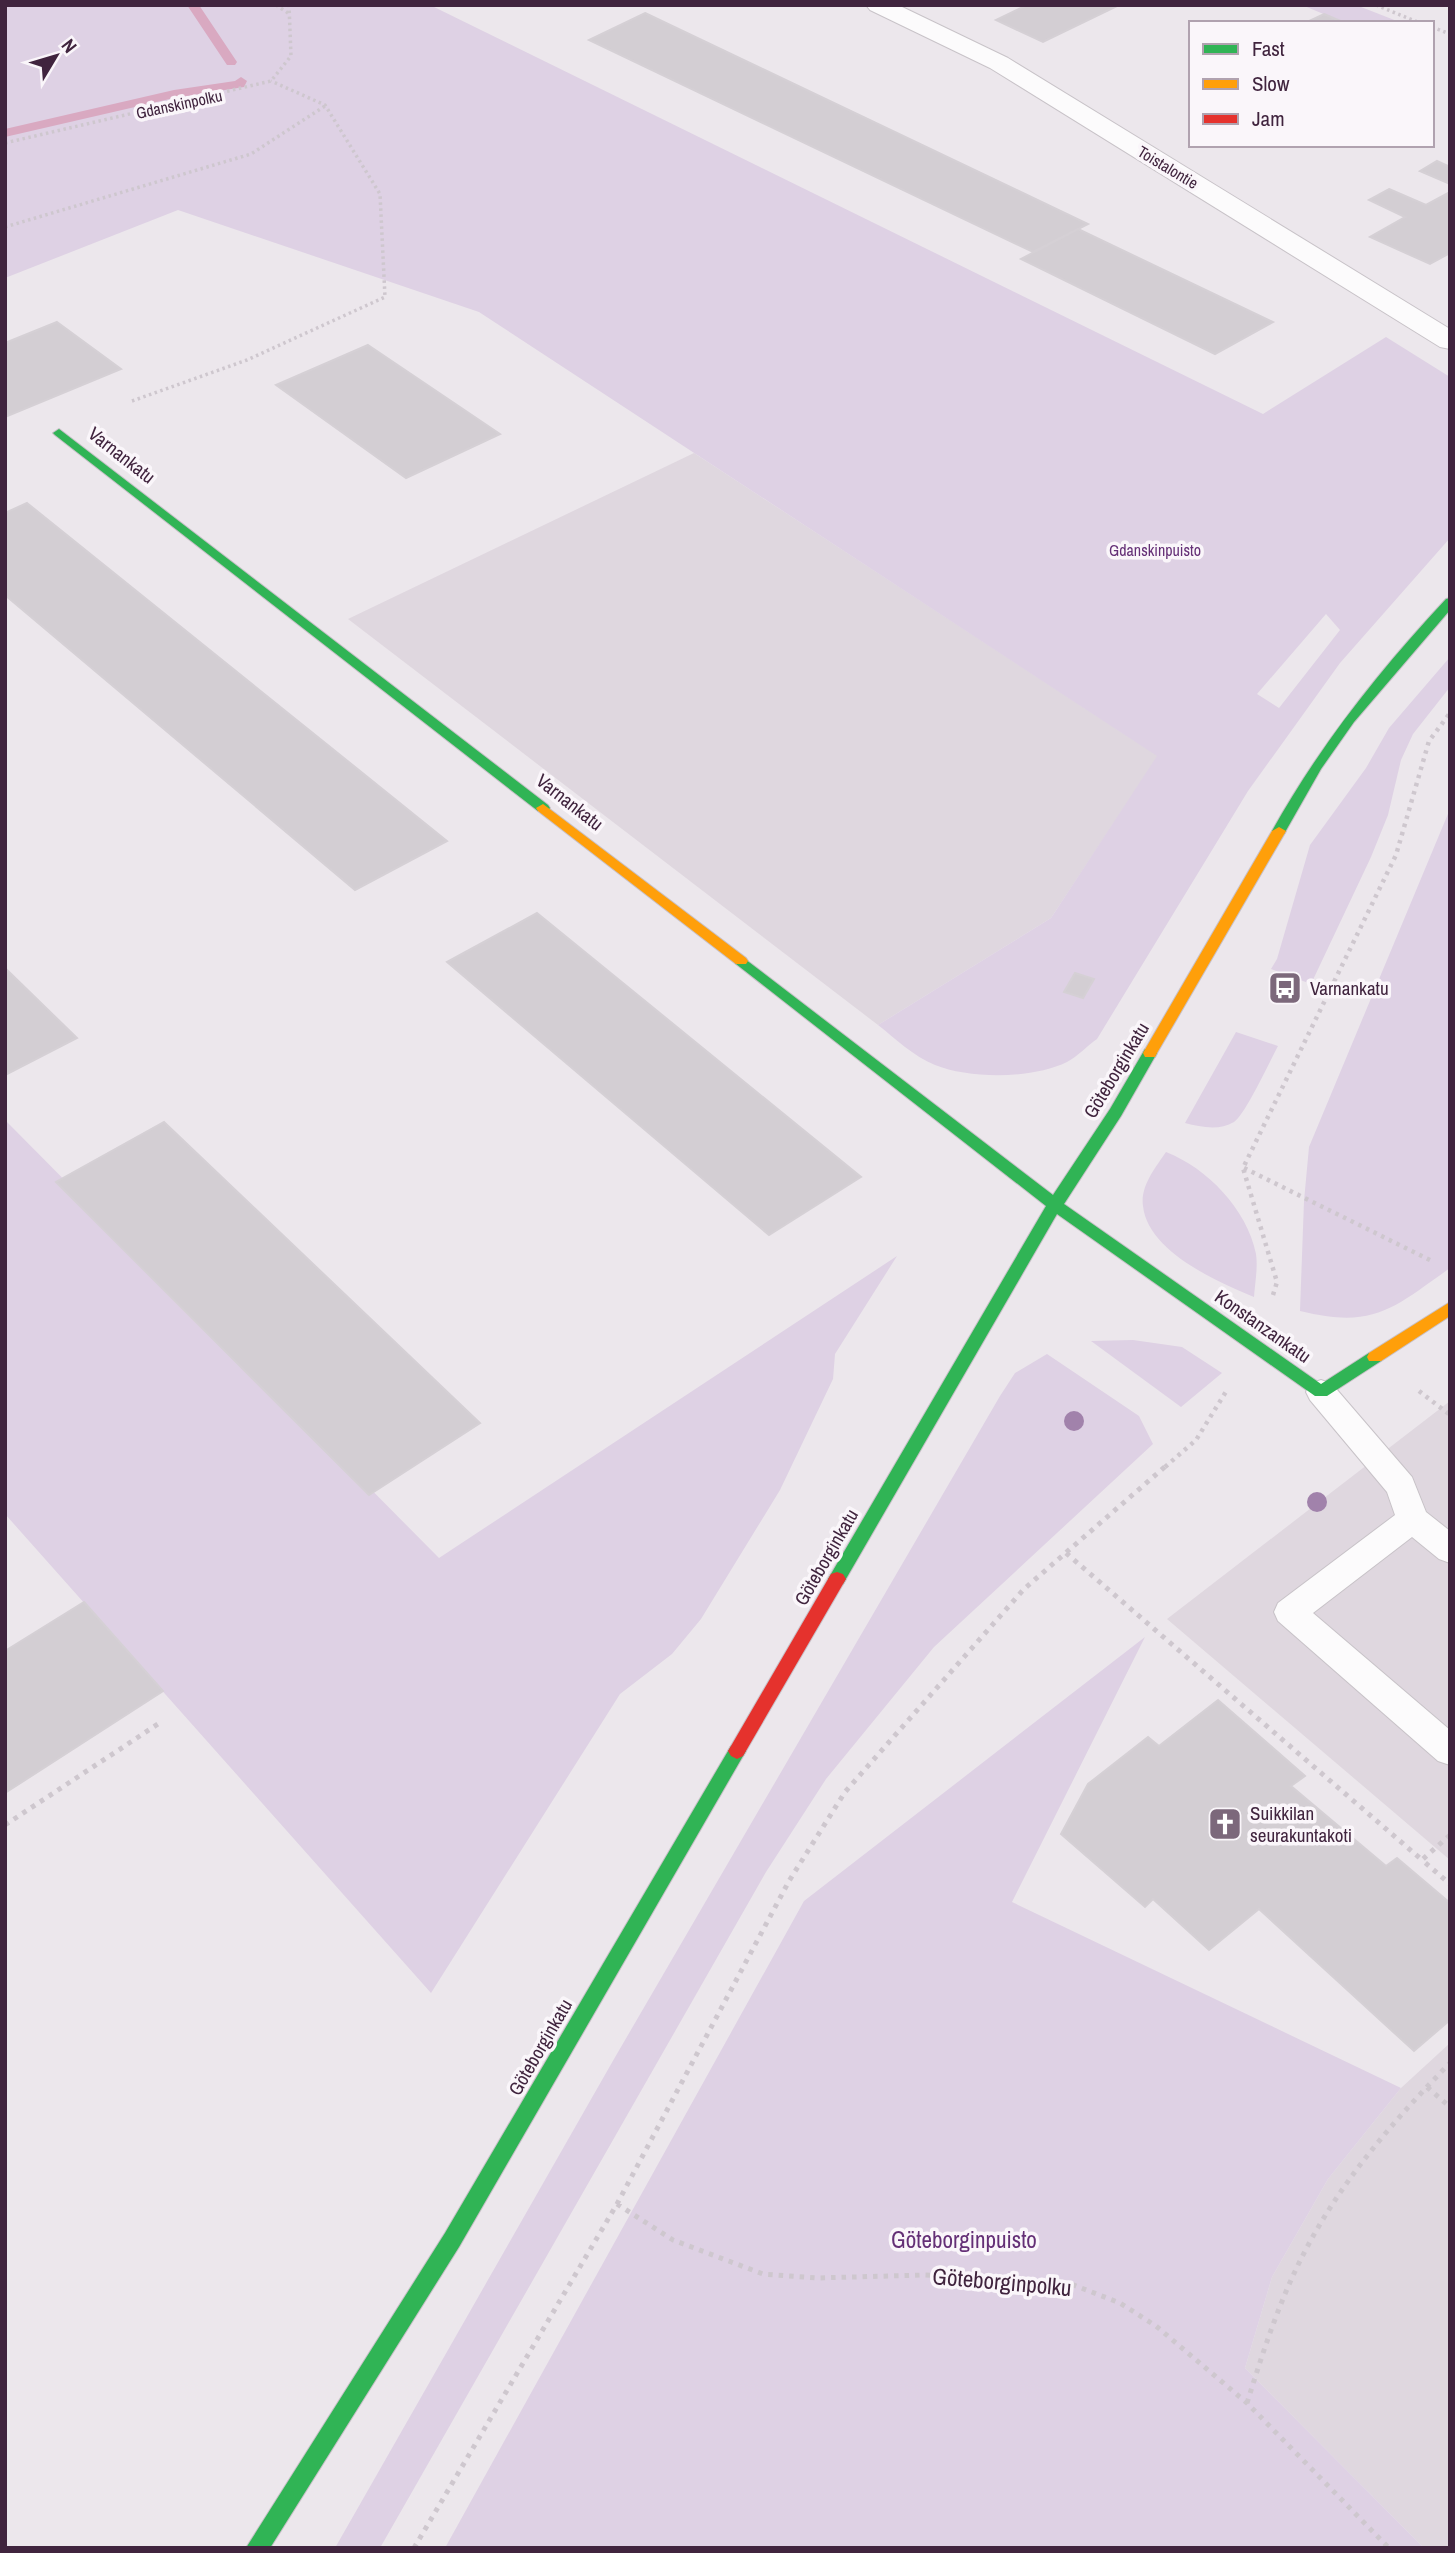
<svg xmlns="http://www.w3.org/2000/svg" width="1455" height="2553" viewBox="0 0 1455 2553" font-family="'Archivo Narrow',sans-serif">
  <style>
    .built { fill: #dfd7df }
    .green { fill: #ded1e4; fill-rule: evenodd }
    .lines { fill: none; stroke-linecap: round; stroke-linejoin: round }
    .stream { fill: #d9a9c1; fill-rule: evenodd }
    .building { fill: #d3ced3; stroke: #d5d0d5; stroke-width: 2 }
    .lane-casing { stroke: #c8c3c8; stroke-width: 2 }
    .street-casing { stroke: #c8c3c8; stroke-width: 2 }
    .fast-casing { stroke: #c8c1c8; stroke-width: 2 }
    .slow-casing { stroke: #c8c1c8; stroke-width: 2 }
    .jam-casing { stroke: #c8c1c8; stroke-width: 2 }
    .path-far2 { stroke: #cec7ce; stroke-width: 3.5; stroke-dasharray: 2.5 3.5; stroke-linecap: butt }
    .path-far1 { stroke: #cec7ce; stroke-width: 4.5; stroke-dasharray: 3.5 5; stroke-linecap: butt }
    .path { stroke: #cec7ce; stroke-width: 5; stroke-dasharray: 4.5 6; stroke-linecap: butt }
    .lane { fill: #fcfbfc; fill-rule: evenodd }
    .street { fill: #fcfbfc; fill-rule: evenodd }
    .fast { fill: #30b455; fill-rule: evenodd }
    .slow { fill: #ff9f0a; fill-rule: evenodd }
    .jam { fill: #e5322d; fill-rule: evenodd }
    .tree { fill: #a182ab }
    .labels { text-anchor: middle; stroke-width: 7; stroke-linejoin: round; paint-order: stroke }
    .far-street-label { font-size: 16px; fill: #40243e; stroke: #faf6fa }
    .far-park-label { font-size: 16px; fill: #642f76; stroke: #faf6fa }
    .street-label { font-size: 19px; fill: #40243e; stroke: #faf6fa }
    .poi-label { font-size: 19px; fill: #40243e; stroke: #faf6fa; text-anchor: start }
    .near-park-label { font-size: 23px; fill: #642f76; stroke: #faf6fa }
    .near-street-label { font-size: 23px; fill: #40243e; stroke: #faf6fa }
  </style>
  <rect width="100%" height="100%" fill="#ece7ec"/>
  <path class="built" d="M694 453 1158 756 1051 918 878 1025 348 619Z
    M1450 1401V1860L1167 1619Z
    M1450 2043V2548H1424L1245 2368 1272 2277 1328 2179 1401 2088Z"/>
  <path class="green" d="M5 5H430L1263 414 1386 337 1450 377V538L1340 663 1248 791 1097 1039C1087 1046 1077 1057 1067 1062 1032 1079 970 1079 935 1065 913 1056 896 1039 878 1025L1051 918 1157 756 479 312 178 210 5 278ZM1326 614 1340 630 1279 708 1257 694Z
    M1302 5H1356L1402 23H1345Z
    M1450 657V687L1413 734 1401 760 1388 815 1371 857 1311 984 1271 969 1277 959 1310 845 1366 768 1389 728Z
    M1450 809V1268C1392 1309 1374 1329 1300 1311L1304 1201 1309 1147Z
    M1236 1032 1278 1046C1270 1061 1245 1115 1234 1122 1219 1131 1201 1127 1185 1123Z
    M5 1120 439 1558 897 1256 835 1354 833 1379 780 1490 701 1619 672 1654 620 1694 431 1993 5 1514Z
    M1166 1152C1207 1168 1247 1209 1256 1254 1258 1268 1255 1283 1254 1297 1218 1282 1148 1252 1143 1206 1140 1186 1156 1167 1166 1152Z
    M1133 1340 1182 1347 1222 1373 1181 1407 1091 1341Z
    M1047 1354 1139 1416 1153 1444 934 1647 826 1779 766 1872 380 2548H335L614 2059 1000 1396 1015 1373Z
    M1145 1637 1012 1902 1401 2088 1328 2179 1272 2277 1245 2368 1424 2548H445L804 1901Z"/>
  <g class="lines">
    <path class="stream" d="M187 5H199L237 62 235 65H227Z
      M241 77 247 81 244 87 174 98 5 137V129L174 90 235 81Z"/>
  </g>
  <path class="building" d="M1027 5H1119L1043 42 996 20Z
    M645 13 1088 224 1033 252 589 40Z
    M1324 14 1345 23H1305Z
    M1437 161 1450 167V184L1420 171Z
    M1389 189 1426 205 1450 192V253L1430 264 1370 237 1405 217 1369 200Z
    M1078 229 1273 322 1215 354 1021 259Z
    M57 322 121 369 5 417V343Z
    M368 345 500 434 406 478 276 385Z
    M27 503 447 841 355 890 5 595V513Z
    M537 913 861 1177 769 1235 447 962Z
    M5 968 77 1038 5 1075Z
    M1075 973 1094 979 1083 998 1064 992Z
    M164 1122 480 1423 369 1495 56 1182Z
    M84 1602 163 1691 5 1793V1651Z
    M1218 1700 1305 1776 1291 1786 1386 1866 1397 1858 1450 1903V2020L1414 2051 1259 1909 1209 1950 1153 1899 1145 1907 1061 1834 1088 1784 1148 1737 1159 1746Z"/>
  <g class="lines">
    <defs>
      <path id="lane" d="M1321 1380 1332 1384 1412 1477 1426 1512 1450 1531V1563L1439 1559 1412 1537 1313 1613 1450 1730V1765L1438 1761 1278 1621 1274 1612 1278 1603 1395 1515 1387 1492 1310 1400 1306 1392 1310 1384Z"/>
      <path id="street" d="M866 5H898L1008 58 1450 329V349L1440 347 990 68 870 10Z"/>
      <path id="fast" d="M59 429 548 805 550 808 548 811H538L55 435 53 433Z
        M1450 598V610L1354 722 1321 769 1284 834H1274L1272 831C1320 745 1379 671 1446 599Z
        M741 956 1053 1195 1110 1109 1145 1049H1155L1157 1053 1121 1116 1064 1204 1321 1384 1369 1353H1381L1383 1357 1381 1361 1327 1396H1315L1057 1214 843 1584 837 1586 831 1584 828 1579 831 1574 1046 1206 736 964 734 961 736 958Z
        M737 1743 743 1746 746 1751 743 1756 459 2247 270 2548H246L445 2233 731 1746Z"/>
      <path id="slow" d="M543 804 746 958 748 961 746 964H736L538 811 536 808Z
        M1279 827 1286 831 1157 1053 1155 1057H1145L1143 1053 1272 831Z
        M1450 1302V1316L1381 1361H1369L1367 1357 1369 1353Z"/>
      <path id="jam" d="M837 1572 843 1574 846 1579 843 1584 743 1756 737 1759 731 1756 728 1751 731 1746 831 1574Z"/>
    </defs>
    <use href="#lane" class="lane-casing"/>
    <use href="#street" class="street-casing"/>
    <use href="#fast" class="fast-casing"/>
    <use href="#slow" class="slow-casing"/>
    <use href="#jam" class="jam-casing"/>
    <path class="path-far2" d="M276 5 288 13
      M1376 5 1420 23
      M1432 27 1450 34
      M5 143 271 81 291 56 289 5
      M5 227 251 154 325 106
      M132 401 247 360 385 297 380 194 325 105 271 81"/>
    <path class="path-far1" d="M1244 1168 1434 1262
      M1273 1295 1277 1282 1243 1168 1396 855 1429 741 1450 713
      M1419 1391 1450 1415
      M1165 1467 1196 1440 1227 1390"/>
    <path class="path" d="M1066 1553 1422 1860
      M5 1825 161 1722
      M1450 1835 1422 1860 1450 1884
      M1427 2087 1450 2107
      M617 2204 673 2240 763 2274 817 2278 924 2275 1013 2278 1071 2284 1120 2303 1156 2326 1247 2403 1389 2548
      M1247 2403C1262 2355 1277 2308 1299 2263 1336 2187 1391 2123 1450 2063
      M414 2548 617 2204 789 1881 845 1792 1024 1589 1167 1465"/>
    <use href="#lane" class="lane"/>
    <use href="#street" class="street"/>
    <use href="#fast" class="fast"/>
    <use href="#slow" class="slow"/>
    <use href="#jam" class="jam"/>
  </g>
  <g class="tree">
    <circle cx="1074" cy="1421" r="10"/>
    <circle cx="1317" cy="1502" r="10"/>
  </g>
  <defs>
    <symbol id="bus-square" viewBox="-11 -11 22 22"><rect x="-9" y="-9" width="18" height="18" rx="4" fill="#7c687b" stroke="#faf6fa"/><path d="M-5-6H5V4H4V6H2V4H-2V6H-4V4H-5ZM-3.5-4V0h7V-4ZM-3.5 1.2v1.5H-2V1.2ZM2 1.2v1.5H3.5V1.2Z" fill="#fff"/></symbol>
    <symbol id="church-square" viewBox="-11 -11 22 22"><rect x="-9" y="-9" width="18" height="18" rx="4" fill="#7c687b" stroke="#faf6fa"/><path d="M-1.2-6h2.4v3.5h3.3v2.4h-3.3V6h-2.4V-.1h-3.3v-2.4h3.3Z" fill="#fff"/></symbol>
  </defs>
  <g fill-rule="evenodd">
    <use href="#bus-square" x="1266" y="969" width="38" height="38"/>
    <use href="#church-square" x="1206" y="1805" width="38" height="38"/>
  </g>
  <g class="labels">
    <g class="far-street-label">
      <text transform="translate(179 104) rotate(-12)" y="6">Gdanskinpolku</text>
      <text transform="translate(1168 167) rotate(31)" y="6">Toistalontie</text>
    </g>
    <g class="far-park-label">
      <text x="1155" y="556">Gdanskinpuisto</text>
    </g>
    <g class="street-label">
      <text transform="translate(122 455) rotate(38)" y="7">Varnankatu</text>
      <text transform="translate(570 802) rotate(38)" y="7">Varnankatu</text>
      <text transform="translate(1116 1070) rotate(-59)" y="7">Göteborginkatu</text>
      <text transform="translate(1263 1326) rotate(35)" y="7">Konstanzankatu</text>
      <text transform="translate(826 1557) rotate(-60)" y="7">Göteborginkatu</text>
      <text transform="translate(540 2047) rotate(-60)" y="7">Göteborginkatu</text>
    </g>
    <g class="poi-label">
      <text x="1310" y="995">Varnankatu</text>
      <text x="1250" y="1820">Suikkilan<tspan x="1250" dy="22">seurakuntakoti</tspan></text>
    </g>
    <g class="near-park-label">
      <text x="964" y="2248">Göteborginpuisto</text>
    </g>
    <g class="near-street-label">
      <text transform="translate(1002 2282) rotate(5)" y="8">Göteborginpolku</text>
    </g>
  </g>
  <rect width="1455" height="2553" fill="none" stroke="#40243e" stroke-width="14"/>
  <rect x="1189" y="21" width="245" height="126" fill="#faf6fa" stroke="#b0a2af" stroke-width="2"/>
  <rect x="1203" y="44" width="35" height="10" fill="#30b455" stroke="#b0a2af" stroke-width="2"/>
  <text x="1252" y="56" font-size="21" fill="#40243e">Fast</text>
  <rect x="1203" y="79" width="35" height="10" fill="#ff9f0a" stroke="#b0a2af" stroke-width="2"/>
  <text x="1252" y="91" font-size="21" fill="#40243e">Slow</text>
  <rect x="1203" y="114" width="35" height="10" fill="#e5322d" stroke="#b0a2af" stroke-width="2"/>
  <text x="1252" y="126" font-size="21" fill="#40243e">Jam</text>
  <g transform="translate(56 56) rotate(52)" stroke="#faf6fa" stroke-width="5" paint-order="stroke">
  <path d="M0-5L12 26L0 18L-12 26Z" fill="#40243e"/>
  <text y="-10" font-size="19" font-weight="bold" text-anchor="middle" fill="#40243e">N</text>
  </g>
</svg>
